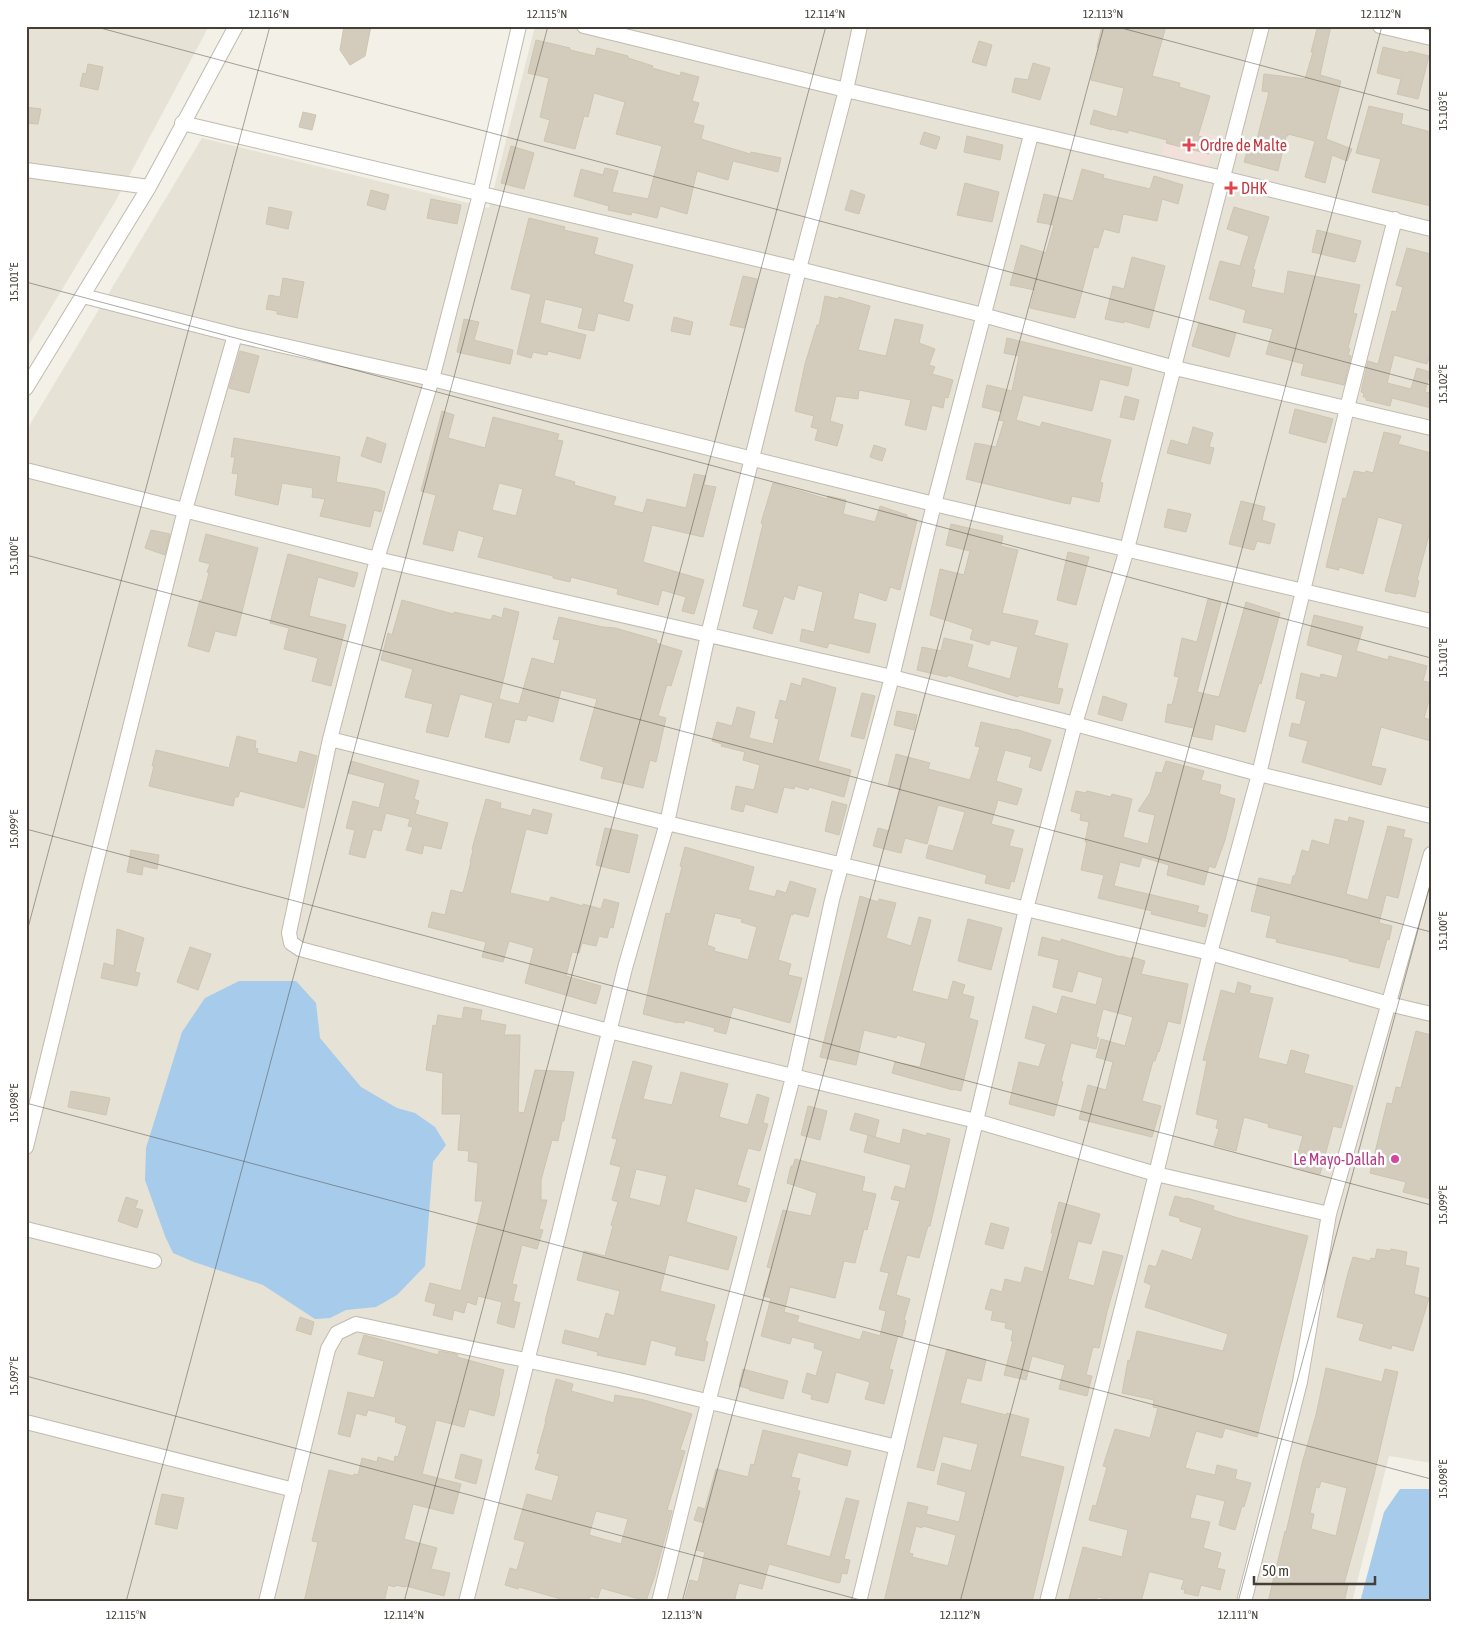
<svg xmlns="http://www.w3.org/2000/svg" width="1457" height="1628" viewBox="0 0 1457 1628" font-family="'Asap Condensed',sans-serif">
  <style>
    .residential { fill: #e6e2d6 }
    .medical { fill: #f2e0db }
    .water { fill: #a7cbeb }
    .building { fill: #d3ccbd; stroke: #cec4b1; fill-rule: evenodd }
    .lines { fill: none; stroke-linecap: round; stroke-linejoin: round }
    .street-casing { stroke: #c0bbad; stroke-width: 16 }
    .street { stroke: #fff; stroke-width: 14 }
    .ticks { fill: none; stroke: #454037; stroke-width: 1; stroke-opacity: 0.45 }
    .health-dot { fill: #e0444e; stroke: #fff; stroke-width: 2 }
    .hotel-dot { fill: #d1479c; stroke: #fff; stroke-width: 2 }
    .labels { text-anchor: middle; stroke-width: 5; stroke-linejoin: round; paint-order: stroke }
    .health-label { font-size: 16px; fill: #be3a42; stroke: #fff; text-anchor: start }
    .hotel-label { font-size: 16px; fill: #b23c85; stroke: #fff; text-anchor: end }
    .neatline { fill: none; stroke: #454037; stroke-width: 2 }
    .ticks-label { font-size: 12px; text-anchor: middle; fill: #454037 }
  </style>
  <rect width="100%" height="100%" fill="#f2f0e7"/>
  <path class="residential" d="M26 26H209L115 202 26 349Z
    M535 26H1431V1463L1389 1456 1352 1602H26V431L202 138 489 208Z"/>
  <path class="medical" d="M1169 123 1217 136 1208 166 1161 154Z"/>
  <path class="water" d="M239 981H296L316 1003 320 1038 361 1087 397 1108 415 1113 435 1127 446 1145 433 1162 425 1266 397 1295 376 1307 346 1310 330 1318 315 1319 263 1285 194 1262 173 1253 165 1236 145 1180 146 1148 182 1032 205 998Z
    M1400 1489H1431V1602H1360L1384 1512Z"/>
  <path class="building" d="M344 26H371L365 56 350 65 340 50Z
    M1102 26H1166L1152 76 1180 83 1179 87 1210 96 1198 136 1213 140 1209 154 1166 143 1167 140 1128 130V133L1112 129V130L1090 124 1094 110 1117 117 1124 88 1091 80 1099 48 1097 47Z
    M1320 26H1331L1320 75 1341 81 1326 139 1352 149 1347 161 1332 155 1325 183 1305 177 1315 141 1288 134V136H1286L1278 171 1244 162 1250 142 1256 143 1269 92 1262 91 1264 74 1305 79 1313 52H1311L1317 29H1319Z
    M536 40 570 48V50L595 56 597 48 628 56V58L653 66 652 68 680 76 681 72 699 77 692 101 699 103 693 123 704 126 701 139 750 154 751 152 781 158 778 172 733 161 728 180 697 171 687 214 660 206 657 218 632 212 631 215 608 210 609 206 574 196 581 169 603 175 605 168 618 171 612 192 648 199 662 146 616 134 625 102 594 93 588 117 584 116 575 149 544 141 550 120 540 117 549 78 528 73Z
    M979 41 992 45 986 66 972 62Z
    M1383 47 1408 53 1409 51 1429 56 1418 99 1397 94 1401 79 1377 73Z
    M1033 63 1050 68 1040 100 1012 92 1015 78 1028 80Z
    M88 64 103 67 98 90 80 86 83 73 86 74Z
    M1369 106 1403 114 1401 124 1431 132V206L1372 192 1381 159 1356 153Z
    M26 107 41 109 38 124 26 123Z
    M303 112 316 115 312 130 299 127Z
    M924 132 940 137 936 149 920 144Z
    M967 136 1003 145 1000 160 964 152Z
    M511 146 534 153 524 189 501 183Z
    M1082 169 1104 175 1103 178 1150 189 1154 176 1183 185 1178 204 1162 199 1157 221 1123 214 1119 233 1104 229 1098 248 1094 247 1075 318 1030 308 1035 290 1010 285 1021 245 1046 253 1054 225 1037 222 1044 194 1073 201Z
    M965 183 999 192 992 222 957 215Z
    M371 190 389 195 385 210 367 205Z
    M851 190 865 195 859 214 845 210Z
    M431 199 461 205 457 224 427 218Z
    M269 207 292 212 288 229 266 224Z
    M1234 207 1269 217 1253 269 1255 270 1251 287 1284 294 1288 271 1360 285 1353 313 1357 314 1348 348 1350 349 1348 355 1351 356 1344 385 1301 375 1304 364 1266 354 1273 329 1243 322 1246 310 1209 299 1220 261 1240 266 1249 236 1227 229Z
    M529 218 565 227 564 230 598 238 594 254 633 265 623 302 633 305 629 321 598 313 594 331 578 328 583 308 545 299 540 323 586 335 580 359 548 351 547 355 533 352 531 358 517 354 531 294 511 289Z
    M1317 230 1361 241 1355 262 1312 252Z
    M1407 248 1431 254V352L1427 364 1394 355 1387 383 1411 389 1417 368 1430 372 1425 392 1431 393V408L1392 398 1390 406 1366 400V397H1363L1364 393 1361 392 1368 361 1378 364 1392 311 1396 312 1403 287 1396 285Z
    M1132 257 1165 266 1149 328 1124 321V323L1105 319 1113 286 1124 289Z
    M743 276 757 279 744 328 730 325Z
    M283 278 304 282 297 318 277 314V311L266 309 269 295 280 297Z
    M825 296 838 299 839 297 870 306 858 350 886 356 895 319 923 325 919 343 935 349 929 365 935 367 932 374 953 380 948 398 945 397 943 408 932 405 926 430 905 425 911 400 859 390 858 399 836 396 830 421 843 425 837 446 815 440 818 429 811 427 814 416 795 411 805 364 817 325H819Z
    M674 317 693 322 690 335 671 331Z
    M464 319 479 322 474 340 513 350 510 364 457 352Z
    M1199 323 1236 333 1229 357 1192 346Z
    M1007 338 1132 368 1128 386 1100 379 1092 411 1023 395 1016 420 1040 427 1042 422 1111 440 1100 482 1103 483 1099 502 1072 496 1070 504 1064 503 966 479 975 443 996 447 1004 421 999 420 1002 412 982 407 987 385 1012 391 1019 356 1004 353Z
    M240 351 259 356 249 393 229 388Z
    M1125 396 1139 400 1134 420 1120 417Z
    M1295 409 1333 419 1326 443 1289 433Z
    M442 411 454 415 448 438 485 448 493 417 559 434 557 440 563 441 554 476 575 482 574 485 616 497 613 505 643 513 647 499 686 508 694 474 706 476 704 485 716 487 703 537 652 525 643 562 704 580 694 614 682 611 686 597 662 590 658 605 617 594 618 589 571 577 570 582 553 578V576L478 557 484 537 458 530 453 551 423 544 436 495 421 491ZM499 483 523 489 516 516 492 510Z
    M1193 427 1213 433 1209 447 1214 448 1210 464 1167 453 1171 440 1188 445Z
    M1384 432 1401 436 1398 444 1431 453V521L1428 531H1430L1417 580 1419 581 1415 597 1398 593 1397 594 1385 591 1403 524 1378 517 1363 574 1339 567V570L1326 567 1343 498 1346 499 1354 471 1365 473 1366 471 1373 473Z
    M367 437 386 444 381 463 361 456Z
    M234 438 340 457 336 482 377 489 385 492 381 512 374 510 370 527 320 516 325 499 312 497 313 488 282 483 278 505 235 495 238 474 232 473 235 457H231Z
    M874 445 886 449 882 461 870 457Z
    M773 483 827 499 828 496 846 500 843 514 875 522 880 506 907 515V517L917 520 900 590 890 587 886 601 859 592 853 619 876 624 869 653 829 643 827 648 800 641 802 629 814 632 823 592 798 585 794 600 784 596 772 634 753 628 759 610 743 606 763 524 761 523Z
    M1241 501 1265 507 1262 520 1275 524 1270 544 1257 541 1254 550 1229 544Z
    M1168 509 1191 514 1186 532 1164 527Z
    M951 524 1003 536 1001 546 1018 550 1002 613 1038 621 1034 635 1068 644 1057 688 1063 689 1059 704 1019 695 1018 697 948 675 947 677 917 670 922 647 941 651 944 638 973 645 967 667 1010 679 1018 647 991 640 989 645 970 639 973 629 930 615 940 569 964 575 970 551 946 545Z
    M151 530 170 534 165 555 145 548Z
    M206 534 258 548 236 636 215 631 209 652 188 646 200 600H202L209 573 207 572 210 564 199 561Z
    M1068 552 1089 557 1076 605 1057 600Z
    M288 554 358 573 354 587 318 577 312 602 309 616 346 625 331 686 312 681 318 658 284 649 289 628 270 623Z
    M1208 599 1221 602 1197 692 1219 697 1246 602 1280 613 1261 684 1259 683 1245 732 1215 724 1212 740 1192 736 1194 728 1165 722 1168 704 1172 705 1179 677 1174 676 1182 638 1197 642Z
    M402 600 453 614 454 612 491 620 493 615 502 618 504 608 519 612 499 699 519 704 532 658 554 664 560 640 553 639 559 617 603 627 615 628 657 640 656 643 682 651 671 686 667 685 658 716 666 718 656 762 650 760 643 788 601 778 604 767 580 760 597 699 561 690 553 722 528 715 526 721 515 719 509 743 485 737 493 703 460 694 448 737 426 732 433 704 405 697 413 669 381 660 388 633 392 635Z
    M1314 615 1363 627 1356 651 1388 660 1389 656 1427 666 1423 681 1431 683V693L1424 718 1431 720V741L1381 727 1371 766 1386 769 1381 785 1302 762 1308 741 1289 736 1292 723 1300 725 1306 701 1296 698 1301 673 1320 678 1321 674 1337 678 1343 655 1307 645Z
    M803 678 836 688 818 761 851 770 844 797 809 787 808 790 795 786 794 789 784 787 777 813 745 804 743 812 731 809 736 786 754 790 760 765 743 760 745 752 721 746 722 744 712 741 717 722 732 726 737 707 755 712 749 738 773 744 779 719 775 718 780 700 786 702 791 683 801 686Z
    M862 693 875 696 864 739 851 736Z
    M1103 696 1127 704 1122 721 1098 714Z
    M897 711 917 715 914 730 894 725Z
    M981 722 1015 730V729L1051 740 1041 771 1029 767 1032 757 1005 750 996 781 1022 789 1017 805 998 800 991 824 1014 830 1009 846 1023 849 1014 882 1011 881 1009 889 985 883 987 875 926 858 929 845 953 851 965 812 938 805 927 844 905 838 901 853 873 846 878 828 889 831 901 789 888 786 896 754 930 763 928 769 970 780 980 747 975 746Z
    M237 736 256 741 255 748 258 749 257 753 297 763 300 751 317 756 304 808 240 791 238 797H235L233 806 149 786 154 766H152L156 750 229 768Z
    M351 761 419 781 414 799 419 801 415 814 448 823 441 849 424 845 422 854 406 850 413 827 408 826 410 819 386 813 381 831 373 829 365 858 349 854 355 830 346 828 353 801 379 808 385 783 348 773Z
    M1166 761 1204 771 1201 780 1221 785 1219 794 1235 799 1225 840 1215 868 1209 866 1204 885 1167 875 1169 865 1142 857 1139 867 1120 862 1114 886 1199 906 1197 912 1208 915 1205 927 1151 914 1152 911 1098 898 1104 875 1081 870 1087 842H1085L1089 822 1080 820 1081 814 1071 811 1076 791 1086 793 1087 791 1111 797 1112 794 1132 799 1123 837 1148 844 1155 815 1138 811 1150 793 1156 772 1162 773Z
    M486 799 501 803 500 808 531 816 533 809 552 814 547 834 526 829 510 893 549 902 551 897 583 906V904L601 909 604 899 619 903 613 928 610 927 607 938 599 936 596 946 582 943 579 953 572 952 566 976 601 986 596 1004 525 983 534 948 509 941 503 962 482 957 486 942 428 927 432 912 445 915 451 890 463 893 471 862H470L473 850 472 849Z
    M832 801 847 805 839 835 825 831Z
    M1349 817 1364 821 1346 894 1368 900 1388 826 1405 830 1403 837 1412 839 1398 898 1386 895 1379 923 1392 926 1389 940 1387 939 1379 968 1349 961V959L1276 942 1277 939 1266 937 1271 916 1251 911 1259 878 1291 885 1293 876H1295L1302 850 1309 852 1312 840 1329 845 1335 819 1348 822Z
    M605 828 638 835 629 873 596 865Z
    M685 847 754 867 748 890 775 897 777 890 786 893 790 881 816 889 808 917 793 913V915L791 914 778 960 791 964 788 975 802 978 790 1023 733 1007 726 1034 714 1031 715 1028 685 1020 684 1023 678 1022V1023L643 1014 666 913 670 914 682 867 680 866ZM715 913 742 919 741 922 757 927 748 960 714 951 715 948 707 945Z
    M131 850 159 855 157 869 143 866 142 875 127 872Z
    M860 896 878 902 879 899 896 903 886 938 911 946 919 917 931 920 912 991 948 1000 953 981 965 985 962 994 974 997 969 1018 978 1021 961 1091 953 1089V1090L892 1073 895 1062 920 1067 926 1043 897 1035 896 1038 864 1030 856 1065 820 1057Z
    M968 919 1002 928 991 970 958 961Z
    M117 929 144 938 135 972 140 973 137 986 101 978 104 963 114 966Z
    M1042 937 1061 942V939L1121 957V956L1132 959V957L1145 961 1141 974 1188 984 1180 1024 1168 1021 1159 1052 1158 1051 1155 1061H1153L1142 1101 1161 1106 1152 1137 1079 1119 1088 1085 1106 1090 1113 1062 1096 1057 1101 1039 1125 1046 1133 1017 1103 1009 1096 1037 1099 1038 1096 1049 1071 1043 1061 1081 1063 1082 1054 1116 1009 1104 1019 1062 1039 1067 1046 1044 1025 1038 1033 1006 1057 1014 1062 996 1096 1005 1103 978 1078 971 1072 992 1053 987 1059 960 1038 955Z
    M190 947 211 954 198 990 177 982Z
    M1238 982 1251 986 1249 993 1273 998 1258 1058 1287 1065 1291 1050 1309 1055 1304 1073 1353 1086 1341 1128 1333 1126 1320 1174 1294 1167 1303 1136 1268 1127 1269 1124 1244 1117 1236 1151 1214 1145 1219 1129 1216 1128 1218 1120 1196 1114 1207 1061 1203 1060 1221 990 1235 994Z
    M464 1007 482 1010 480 1020 506 1025 504 1035H520L518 1112 524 1113 535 1070 574 1072 566 1109 564 1121H562L558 1141 552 1140 541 1180V1200H547L539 1229 543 1230 537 1249 522 1245 512 1284 517 1285 513 1301 520 1303 514 1328 497 1323 502 1302 478 1296 476 1305 467 1302 464 1313 454 1310 452 1320 433 1315 436 1304 425 1301 430 1283 461 1291 483 1201H475L478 1163 468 1161 469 1151 458 1150 461 1114H442L443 1073 426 1070 433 1025 436 1026 438 1015 462 1019Z
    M1416 1031 1431 1035V1199L1403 1192 1406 1182 1370 1173 1387 1103 1392 1104 1396 1087 1401 1088Z
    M633 1061 652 1066 643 1099 672 1105 681 1072 728 1084 719 1117 748 1125 757 1094 769 1098 763 1123 768 1124 760 1151 748 1148 737 1185 750 1189 746 1202 695 1188 686 1222 737 1237 728 1270 669 1255 660 1291 715 1305 705 1341 708 1342 704 1361 675 1355 677 1347 651 1340 645 1365 597 1355 598 1352 562 1343 565 1330 599 1339 606 1313 614 1316 620 1291 577 1280 584 1251 605 1256 613 1226 611 1225 618 1202 612 1200 621 1167 610 1164 617 1139 612 1138ZM636 1169 667 1176 660 1206 629 1198Z
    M71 1091 110 1098 106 1115 68 1107Z
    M808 1106 827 1111 820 1140 801 1135Z
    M855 1113 879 1120 875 1137 850 1130Z
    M903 1129 926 1136 927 1133 950 1139 930 1226H928L919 1258 907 1255 896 1295 910 1299 904 1320 906 1321 902 1337 898 1336 889 1369 893 1370 884 1404 865 1399 870 1382 836 1372 828 1403 811 1399 812 1395 802 1392 807 1373 816 1376 823 1351 814 1348 815 1343 792 1337 790 1344 761 1336 771 1298 763 1296 771 1268 767 1267 783 1210 811 1216 817 1193 787 1183 791 1166H793L795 1159 865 1177 862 1191 876 1194 867 1230 864 1229 855 1263 844 1261 835 1298 790 1287 784 1312 799 1316 797 1322 860 1340 863 1331 880 1336 886 1311 879 1309 889 1273 880 1271 900 1201 891 1199 895 1186 905 1189 911 1165 864 1152 868 1135 900 1144Z
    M1175 1196 1186 1199 1187 1198 1214 1206 1213 1210 1238 1218 1308 1236 1257 1437 1225 1428 1222 1438 1196 1431 1185 1468 1215 1475 1217 1465 1237 1470 1235 1479 1251 1483 1244 1507 1242 1506 1235 1530 1219 1525 1225 1501 1196 1494 1190 1518 1210 1522 1203 1548 1221 1553 1217 1568 1225 1570 1220 1590 1201 1585 1198 1596 1184 1593 1185 1590 1181 1589 1184 1580 1151 1572H1149L1141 1602H1123L1097 1597 1096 1602H1068L1083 1547 1122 1557 1128 1530 1089 1520 1093 1505 1096 1506 1107 1467 1103 1466 1115 1429 1150 1438 1158 1408 1153 1407 1154 1400 1122 1393 1128 1360 1130 1361 1137 1331 1223 1351 1228 1334 1145 1307 1151 1287V1285L1144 1282 1149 1265 1156 1267 1162 1250 1192 1260 1202 1228 1180 1221V1218L1169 1215Z
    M126 1197 138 1201 135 1208 143 1210 137 1228 118 1221Z
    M1059 1202 1100 1214 1091 1244 1078 1241 1068 1279 1094 1286 1103 1251 1123 1256 1107 1312 1099 1348 1093 1347 1086 1375 1092 1376 1087 1396 1059 1389 1065 1365 1032 1356 1026 1380 1004 1375 1013 1341H1011L1013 1330 1005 1328 1006 1323 991 1320 993 1311 985 1309 991 1289 1002 1292 1005 1279 1021 1283 1025 1267 1043 1272 1053 1233H1051Z
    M991 1223 1009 1228 1003 1249 985 1244Z
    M1377 1249 1390 1251 1391 1249 1407 1252 1405 1265 1419 1268 1414 1294 1429 1298 1413 1351 1392 1345 1391 1349 1359 1340 1364 1324 1337 1317 1348 1273 1353 1257 1370 1261 1371 1258 1375 1259Z
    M300 1317 314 1322 311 1335 296 1330Z
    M364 1335 438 1355 439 1351 456 1354 458 1355 457 1357 504 1370 499 1391 500 1392 494 1416 469 1409 464 1427 436 1420 422 1474 461 1484 453 1514 413 1504 404 1539 437 1548 431 1569 450 1573 444 1596 406 1586 405 1587 395 1585V1587L388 1585 384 1602H304L318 1542 312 1541 329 1470 353 1476 354 1474 358 1475 362 1458 377 1462 378 1457 394 1462 395 1456 398 1457 407 1426 395 1422 396 1417 368 1410 366 1416 356 1413 350 1437 338 1434 348 1392 374 1398 383 1366 384 1361 358 1354Z
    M947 1349 986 1360 981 1381 967 1378 960 1403 1006 1415 1007 1413 1029 1419 1020 1456 1064 1467 1032 1602H915L904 1599 903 1602H884L908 1502 928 1507 926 1514 959 1522 966 1492 937 1484 942 1463 971 1471 978 1444 943 1436 934 1471 917 1467ZM916 1526 922 1528 923 1526 956 1535 948 1566 912 1557 913 1554 909 1553Z
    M1326 1368 1382 1382 1385 1369 1398 1372 1373 1479 1344 1584 1348 1585 1344 1602H1268L1285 1531 1286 1532 1303 1460 1316 1415ZM1321 1481 1347 1488 1336 1536 1311 1529 1314 1514 1310 1513 1316 1487 1319 1488Z
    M743 1369 788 1381 783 1399 749 1390 750 1389 739 1386Z
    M556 1379 573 1384 571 1391 614 1403 615 1395 644 1400 692 1414 680 1450 685 1451 667 1510 672 1511 655 1575 646 1601 601 1588 598 1598 590 1596 589 1602H560L561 1599 519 1587 518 1589 505 1585 510 1568 517 1570 525 1542 514 1539 527 1494 552 1501 559 1476 535 1469 540 1454 537 1453 546 1421H545ZM596 1511 628 1519 621 1544 589 1535Z
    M763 1430 851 1451 847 1466 798 1452 791 1477 800 1479 797 1490 800 1491 786 1545 830 1557 846 1498 859 1501 844 1559 850 1560 847 1574 842 1573 840 1582 838 1583 769 1564 762 1589 739 1583 734 1602H684L690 1580 698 1582 705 1552 696 1550 704 1523 694 1520 698 1507 705 1509 716 1469 748 1477 751 1464 754 1465Z
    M461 1454 482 1460 476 1484 455 1478Z
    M162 1494 184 1498 177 1529 155 1524Z"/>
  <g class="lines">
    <defs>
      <path id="street" d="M519 26 480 194 432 379 377 559 330 739 289 933 291 943 300 949 609 1031 976 1121 1156 1174 1329 1214
        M584 26 846 90 1223 178 1431 229
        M1380 26 1431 38
        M182 123 799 269 983 315 1175 368 1431 428
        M26 170 149 187
        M83 296 235 335 432 379 934 504 1431 621
        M26 388 149 187 236 26
        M26 470 377 559 892 677 1075 724 1259 774 1431 816
        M330 739 667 823 1210 953 1389 1004 1431 1014
        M26 1147 88 894 185 510 235 335
        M26 1229 154 1261
        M26 1422 294 1490
        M266 1602 328 1349 337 1333 356 1324 619 1380 897 1447
        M466 1602 520 1390 625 968 667 823 708 635 799 269 846 90 860 26
        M659 1602 708 1403 793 1077 832 900 892 677 934 504 1031 135
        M859 1602 976 1121 1026 909 1075 724 1127 549 1262 26
        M1047 1602 1156 1174 1210 953 1259 774 1347 408 1395 219
        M1244 1602 1300 1382 1329 1214 1431 854"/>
    </defs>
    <use href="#street" class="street-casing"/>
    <use href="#street" class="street"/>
  </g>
  <path class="ticks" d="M93 26 1431 385M1114 26 1431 111M26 282 1431 658M26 555 1431 932M26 829 1431 1205M26 935 270 26M26 1103 1431 1479M26 1376 868 1602M126 1602 548 26M404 1602 826 26M682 1602 1104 26M960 1602 1382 26M1238 1602 1431 881"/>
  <g class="health-dot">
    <path d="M1186.5 137.5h5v5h5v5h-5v5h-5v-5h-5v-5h5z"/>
    <path d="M1228.5 180.5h5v5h5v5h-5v5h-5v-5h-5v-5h5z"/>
  </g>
  <circle class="hotel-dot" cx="1395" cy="1159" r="5"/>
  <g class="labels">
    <g class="health-label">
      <text x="1200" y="151">Ordre de Malte</text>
      <text x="1241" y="194">DHK</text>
    </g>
    <g class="hotel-label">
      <text x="1385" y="1165">Le Mayo-Dallah</text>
    </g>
  </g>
  <rect width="1457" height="1628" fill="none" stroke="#ffffff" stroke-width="55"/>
  <path d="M1254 1576v8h121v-8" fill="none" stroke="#454037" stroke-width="2.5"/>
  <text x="1262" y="1576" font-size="15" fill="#454037" stroke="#ffffff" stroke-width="4" paint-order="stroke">50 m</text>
  <rect x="28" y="28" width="1402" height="1572" class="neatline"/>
  <g class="ticks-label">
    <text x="269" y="18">12.116°N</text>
    <text x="547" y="18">12.115°N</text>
    <text x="825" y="18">12.114°N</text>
    <text x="1103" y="18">12.113°N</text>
    <text x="1381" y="18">12.112°N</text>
    <text transform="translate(1443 111) rotate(-90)" y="4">15.103°E</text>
    <text transform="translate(14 282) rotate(-90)" y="4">15.101°E</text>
    <text transform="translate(1443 384) rotate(-90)" y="4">15.102°E</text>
    <text transform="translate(14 556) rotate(-90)" y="4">15.100°E</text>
    <text transform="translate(1443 658) rotate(-90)" y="4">15.101°E</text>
    <text transform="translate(14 829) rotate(-90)" y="4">15.099°E</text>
    <text transform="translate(1443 931) rotate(-90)" y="4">15.100°E</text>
    <text transform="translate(14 1103) rotate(-90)" y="4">15.098°E</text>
    <text transform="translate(1443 1205) rotate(-90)" y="4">15.099°E</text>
    <text transform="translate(14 1376) rotate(-90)" y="4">15.097°E</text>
    <text transform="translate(1443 1479) rotate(-90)" y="4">15.098°E</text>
    <text x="126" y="1619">12.115°N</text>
    <text x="404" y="1619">12.114°N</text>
    <text x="682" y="1619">12.113°N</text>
    <text x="960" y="1619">12.112°N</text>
    <text x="1238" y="1619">12.111°N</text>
  </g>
</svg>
